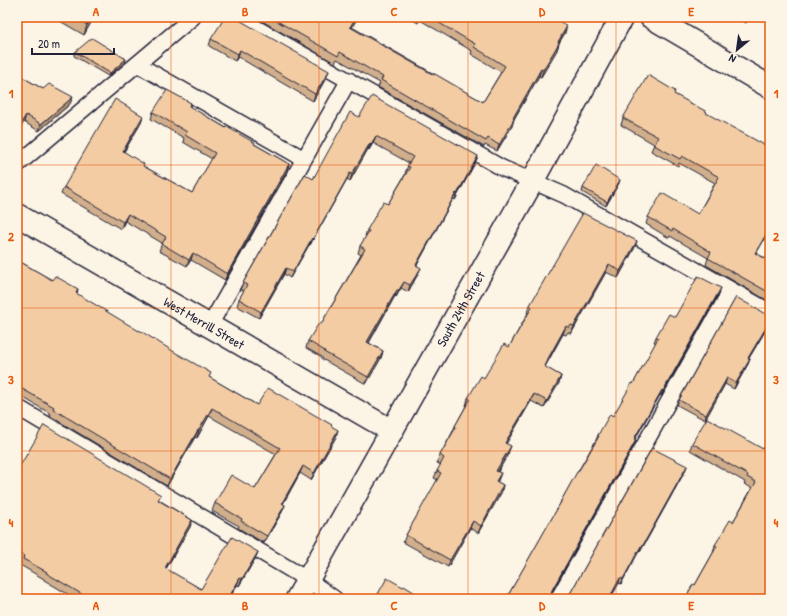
<svg xmlns="http://www.w3.org/2000/svg" width="787" height="616" viewBox="0 0 787 616" font-family="'Patrick Hand',sans-serif">
  <style>
    .lines { fill: none; stroke-linecap: round; stroke-linejoin: round }
    .service-casing { stroke: #22223b; stroke-width: 18 }
    .minor-casing { stroke: #22223b; stroke-width: 25 }
    .service { stroke: #fcf5e5; stroke-width: 15 }
    .minor { stroke: #fcf5e5; stroke-width: 22 }
    .wall { fill: #d1af8c; stroke: #22223b }
    .shaded-wall { fill: #aa8f72; stroke: #22223b }
    .building { fill: #f3cca3; stroke: #22223b }
    .grid { fill: none; stroke: #e8590c; stroke-width: 1; stroke-opacity: 0.55 }
    .labels { text-anchor: middle; stroke-width: 3; stroke-linejoin: round; paint-order: stroke }
    .street-label { font-size: 13px; fill: #22223b; stroke: #fcf5e5 }
    .neatline { fill: none; stroke: #e8590c; stroke-width: 1.5 }
    .grid-label { font-size: 13px; text-anchor: middle; font-weight: bold; fill: #e8590c }
  </style>
  <rect width="100%" height="100%" fill="#fcf5e5"/>
  <filter id="ink" filterUnits="userSpaceOnUse"><feTurbulence type="fractalNoise" baseFrequency=".025" numOctaves="2"/><feDisplacementMap in="SourceGraphic" scale="8" xChannelSelector="R" yChannelSelector="G"/><feConvolveMatrix kernelMatrix="1 2 1 2 8 2 1 2 1" color-interpolation-filters="sRGB"/></filter>
  <g filter="url(#ink)">
    <g class="lines">
      <defs>
        <path id="service" d="M237 17 502 168 564 195 770 312
          M137 64 304 159
          M17 165 193 17
          M210 325 349 80
          M17 407 308 580 335 599
          M558 599 731 290"/>
        <g id="minor">
          <path d="M651 17 770 87"/>
          <path id="s1" d="M17 215 392 431"/>
          <path id="s2" d="M297 599 532 182 622 17"/>
        </g>
      </defs>
      <use href="#service" class="service-casing"/>
      <use href="#minor" class="minor-casing"/>
      <use href="#service" class="service"/>
      <use href="#minor" class="minor"/>
    </g>
    <path class="wall" d="M53 17H94L84 35Z
      M255 17H358L352 27 483 102 501 72 471 54 472 51 420 20 418 23 408 17H552L565 33 559 43 557 50 541 77 539 76 514 119 512 126 497 151 485 145 484 147 378 87 380 83 337 59 335 63Z
      M736 17H749L746 23Z
      M211 39 326 78 313 101 238 57 235 61 209 46Z
      M75 52 125 63 108 76 74 56Z
      M17 74 43 89 70 104 39 131 24 122Z
      M674 94 706 113 756 253 770 261V302L706 265 708 258 670 236 669 238 646 224 648 217 698 214 715 183 679 163 678 166 651 151 654 144 621 125 623 118Z
      M191 103 190 107 289 164 287 171 225 280 191 260 187 266 159 251 162 243 125 221 121 229 61 194 64 187 143 116 141 123 124 152 143 166 192 193 212 159 183 142 184 138 151 119 153 112Z
      M359 117 478 156 475 163 455 200 453 199 417 265 418 274 408 292 401 288 396 297 395 296 369 343 383 351 381 358 366 384 322 359V357L306 348 308 341 321 324 361 255 358 253 360 246 366 237 365 236 367 230 388 204 406 173H405L409 163 373 143 369 150 368 149 350 181 347 179 310 245H309L290 278 284 274 259 318 237 306 239 299 244 291 240 290 243 283 313 179Z
      M619 183 606 206 582 192 583 188Z
      M637 241 634 249 618 278 606 272 571 334 568 332 566 335 563 334 545 367 561 376 559 383 544 408 531 401 506 444 508 454 498 472V481L497 482 503 485 501 493 478 533 470 528 448 567 403 542 406 535 438 480 434 478 437 471 441 465 437 463 440 455 452 433 455 426 466 406 468 398 509 347 528 313H527L530 305Z
      M17 260 52 280 78 289 77 294 209 377 257 405 332 426 336 437 311 480 300 473 283 504 285 505 282 512 264 543 238 528 239 526 212 511 215 503 255 489 276 454 209 416 197 438 195 437 167 486 50 416 51 414 17 394Z
      M719 293 661 396 660 395 635 439 636 440 634 445 551 593V594L552 598 506 599 559 506 561 501 596 440 598 435 613 416 633 384 656 343 654 342 656 337 675 317Z
      M767 315H770V323L749 358 750 359 748 364 734 389 725 384 705 420 677 405 679 400Z
      M692 443 763 449 770 596 768 599H685L695 585 713 553 715 545 733 522 752 488 744 484 745 482 690 450Z
      M687 466 685 471 640 552 639 551 621 584 619 583 610 599H567Z
      M17 471 159 500 192 520 190 527 166 569 201 589 258 552 255 559 239 586 237 585 229 599H76L44 580V579L20 565 21 562 17 560Z"/>
    <path class="shaded-wall" d="M92 17H94L84 35 87 25Z
      M356 17H358L348 34 350 27Z
      M567 26 565 33 555 49 558 42Z
      M559 43 557 50 541 77 543 70Z
      M240 50 238 57 235 61 238 54Z
      M126 59 125 63 108 76 110 73Z
      M541 69 539 76 514 119 512 126 497 151 499 145 513 118Z
      M329 71 326 78 313 101 315 94Z
      M73 97 70 104 39 131 41 124Z
      M26 115 24 122 17 133V130Z
      M143 116 141 123 120 158 123 151Z
      M376 136 373 143 369 150 371 144Z
      M370 143 368 149 350 181 352 174Z
      M478 156 475 163 455 200 457 194Z
      M289 164 287 171 225 280 227 274Z
      M350 173 347 179 310 245 313 239Z
      M620 180 619 183 606 206 607 202Z
      M456 193 453 199 413 272 416 265Z
      M128 214 125 221 121 229 123 222Z
      M770 228V230L753 259 755 253Z
      M312 238 309 245 290 278 293 272Z
      M637 241 634 249 618 278 620 271Z
      M193 253 191 260 187 266 189 260Z
      M609 264 606 272 571 334 574 326Z
      M286 268 284 274 259 318 261 312Z
      M421 268 418 274 408 292 410 285Z
      M404 282 401 288 396 297 399 290Z
      M721 288 719 293 661 396 663 391Z
      M397 290 395 296 365 349 367 342Z
      M770 321V323L746 363 748 358Z
      M566 326 563 334 541 373 544 366Z
      M383 351 381 358 366 384 368 377Z
      M750 359 748 364 734 389 736 383Z
      M561 376 559 383 544 408 547 401Z
      M727 378 725 384 705 420 706 415Z
      M662 390 660 395 632 444 634 439Z
      M534 394 531 401 502 451 505 443Z
      M212 408 209 416 197 438 199 430Z
      M198 430 195 437 167 486 170 479Z
      M338 430 336 437 311 480 314 473Z
      M636 440 634 445 550 595 552 590Z
      M511 446 508 454 494 478 496 471Z
      M303 466 300 473 279 511 282 503Z
      M687 466 685 471 640 552 642 547Z
      M501 473 498 481 493 489 496 481Z
      M503 485 501 493 478 533 481 526Z
      M285 505 282 512 264 543 267 536Z
      M192 520 190 527 162 575 165 568Z
      M473 521 470 528 448 567 450 560Z
      M641 546 639 551 621 584 623 579Z
      M258 552 255 559 239 586 242 579Z
      M240 578 237 585 229 599H228Z
      M620 578 619 583 610 599H609Z
      M770 592V596L768 599H767Z"/>
    <path class="building" d="M73 17H92L87 25Z
      M225 17H234L329 71 315 94 240 50 238 54 211 39Z
      M270 17H356L350 27 434 75 435 74 483 102 505 66 474 47 475 44 429 17H552L567 26 558 42 559 43 543 70 541 69 513 118 514 119 499 145 488 138 486 141 381 80 383 77 340 52 338 56Z
      M92 38 126 59 110 73 75 52Z
      M17 74 43 89 49 84 73 97 41 124 26 115 17 130Z
      M648 75 675 91 674 94 707 112 706 113 770 148V228L755 253 770 261V293L708 258 711 252 673 229 672 231 648 217 662 193 698 214 719 177 682 156 680 159 654 145 658 137 623 118Z
      M167 90 191 103 189 106 226 128 227 127 255 143 254 144 289 164 227 274 193 253 189 260 162 244 166 237 128 214 123 222 64 187 115 99 143 116 123 151 144 164 143 166 192 193 215 153 185 135 187 132 153 112Z
      M372 96 478 156 457 194 456 193 416 265 421 268 410 285 404 282 399 290H397L367 342 383 351 368 377 324 352 325 351 308 341 319 323 321 324 365 249 360 246 369 231 367 230 383 202 388 204 410 167 407 166 413 157 376 136 371 144 370 143 352 174 350 173 313 239 312 238 293 272 286 268 261 312 239 299 247 285 243 283 305 174 313 179 350 112 359 117Z
      M596 165 620 180 607 202 583 188Z
      M583 213 637 241 620 271 609 264 574 326 571 325 569 328 566 326 544 366 561 376 547 401 534 394 505 443 511 446 496 471 501 473 496 481 503 485 481 526 473 521 450 560 406 535 441 473 437 471 444 458 440 455 456 427 455 426 470 399 468 398 481 376 484 378 504 344 509 347 532 307 530 305 538 291Z
      M17 260 52 280 55 276 78 289 76 293 139 331V330L176 353 211 373 209 377 257 405 268 388 332 425 331 426 338 430 314 473 303 466 282 503 285 505 267 536 241 521 242 519 215 503 231 475 255 489 280 448 212 408 199 430H198L170 479 53 409 54 407 17 386Z
      M698 276 721 288 663 391 662 390 634 439 636 440 552 590 551 594 553 599H506L561 502V501L577 472H578L599 436 598 435 610 414 613 416 632 383 633 384 658 338 656 337 669 314 675 317Z
      M736 297 767 315H770V321L748 358 750 359 736 383 727 378 706 415 679 400Z
      M707 418 763 449 764 447 767 450 770 445V593L767 599H685L693 584 695 585 717 546 715 545 730 520 733 522 756 482 747 477 748 475 692 443Z
      M44 425 161 495 158 500 192 520 165 568 201 589 232 537 258 552 242 579 240 578 228 599H90L46 573 47 572 23 559 24 556 17 552V471Z
      M652 448 687 466 642 547 641 546 623 579 620 578 609 599H567Z
      M387 578 403 587 404 586 425 599H375Z"/>
  </g>
  <path class="grid" d="M171 17V599M319 17V599M468 17V599M616 17V599M17 165H770M17 308H770M17 451H770"/>
  <g class="labels">
    <g class="street-label">
      <text dy="5" stroke="none"><textPath href="#s2" startOffset="333">South 24th Street</textPath></text>
      <text dy="5" stroke="none"><textPath href="#s1" startOffset="216">West Merrill Street</textPath></text>
    </g>
  </g>
  <rect width="787" height="616" fill="none" stroke="#fcf5e5" stroke-width="44"/>
  <g transform="translate(737 50) rotate(209)" stroke="#fcf5e5" stroke-width="3" paint-order="stroke">
  <path d="M0-3L7 15L0 10L-7 15Z" fill="#22223b"/>
  <text y="-6" font-size="11" font-weight="bold" text-anchor="middle" fill="#22223b">N</text>
  </g>
  <path d="M32 48v6h82v-6" fill="none" stroke="#22223b" stroke-width="2"/>
  <text x="38" y="48" font-size="12" fill="#22223b" stroke="#fcf5e5" stroke-width="3" paint-order="stroke">20 m</text>
  <rect x="22" y="22" width="743" height="572" class="neatline"/>
  <g class="grid-label">
    <text x="96" y="16">A</text>
    <text x="245" y="16">B</text>
    <text x="394" y="16">C</text>
    <text x="542" y="16">D</text>
    <text x="691" y="16">E</text>
    <text x="11" y="98">1</text>
    <text x="776" y="98">1</text>
    <text x="11" y="241">2</text>
    <text x="776" y="241">2</text>
    <text x="11" y="384">3</text>
    <text x="776" y="384">3</text>
    <text x="11" y="527">4</text>
    <text x="776" y="527">4</text>
    <text x="96" y="610">A</text>
    <text x="245" y="610">B</text>
    <text x="394" y="610">C</text>
    <text x="542" y="610">D</text>
    <text x="691" y="610">E</text>
  </g>
</svg>
